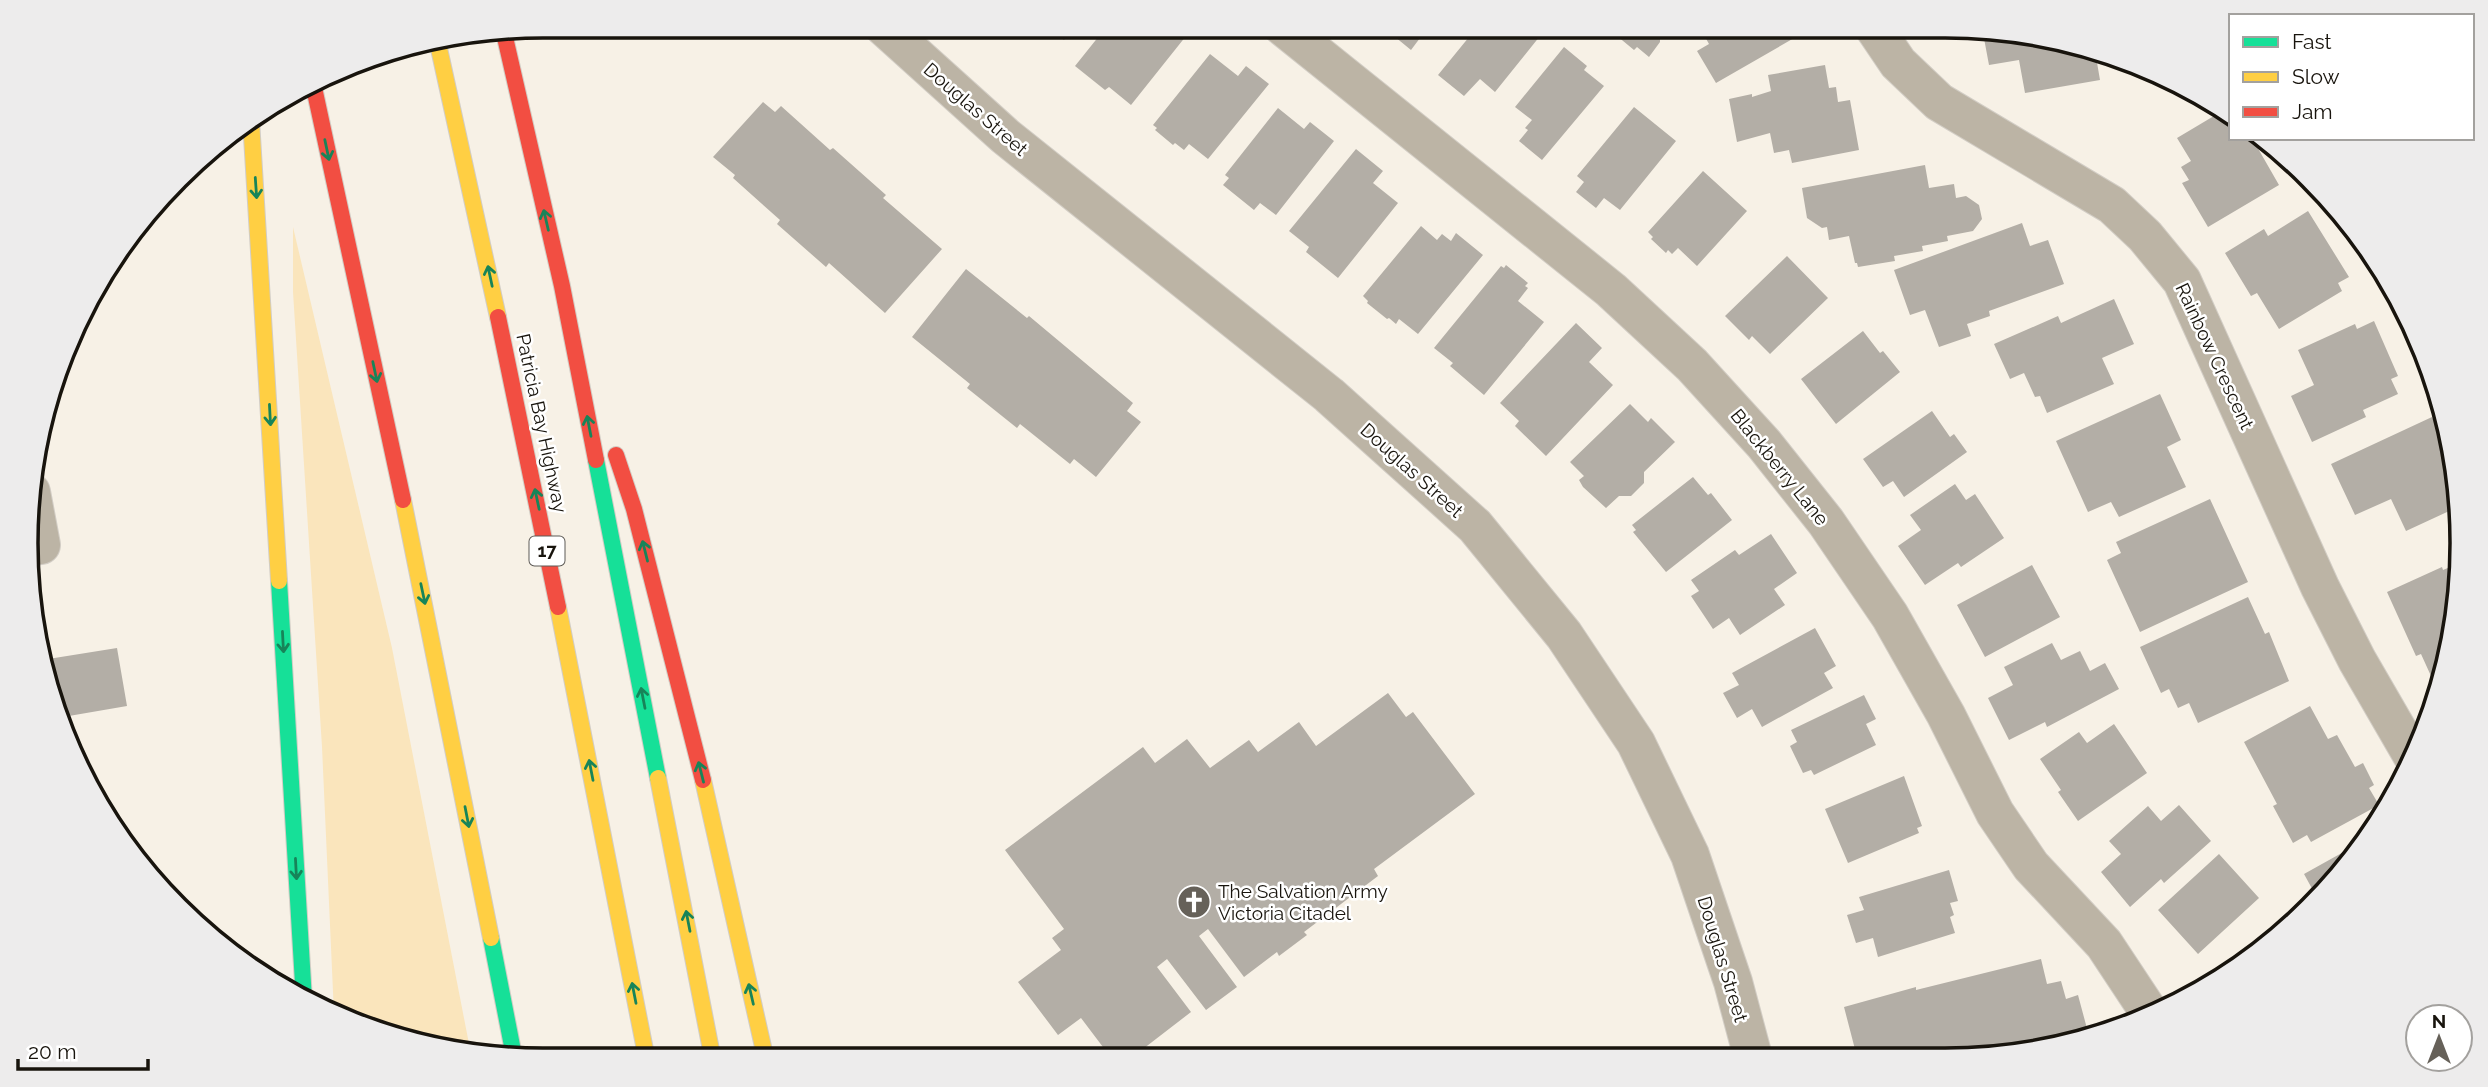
<svg xmlns="http://www.w3.org/2000/svg" width="2488" height="1087" viewBox="0 0 2488 1087" font-family="Raleway,sans-serif">
  <style>
    .green { fill: #fae5bc }
    .building { fill: #b3aea6 }
    .lines { fill: none; stroke-linecap: round; stroke-linejoin: round }
    .street-casing { stroke: #d2cdc5; stroke-width: 40 }
    .fast-casing { stroke: #d2cdc5; stroke-width: 18 }
    .slow-casing { stroke: #d2cdc5; stroke-width: 18 }
    .jam-casing { stroke: #d2cdc5; stroke-width: 18 }
    .street { stroke: #bcb4a5; stroke-width: 38 }
    .fast { stroke: #16e098; stroke-width: 16 }
    .slow { stroke: #ffcf43; stroke-width: 16 }
    .jam { stroke: #f24e42; stroke-width: 16 }
    .oneway { stroke: #178459 }
    .labels { text-anchor: middle; stroke-width: 5; stroke-linejoin: round; paint-order: stroke }
    .shield { fill: #fff; stroke: #5d5a56; stroke-width: 2 }
    .shield-label { font-size: 18px; font-weight: bold; fill: #18140d }
    .street-label { font-size: 19px; fill: #18140d; stroke: #fff }
    .poi-label { font-size: 19px; fill: #18140d; stroke: #fff; text-anchor: start }
    .rim { fill: none; stroke: #18140d; stroke-width: 3.5 }
  </style>
  <rect width="100%" height="100%" fill="#f7f1e6"/>
  <path class="green" d="M293 227 392 648 470 1049 377 1033 334 1014 322 747 293 292Z"/>
  <path class="building" d="M1039 26H1075L1064 40 1054 32 1051 37Z
    M1107 26H1194L1131 105 1109 87 1105 90 1075 66Z
    M1372 26H1429L1411 50 1389 32 1385 37Z
    M1478 26H1539L1544 31 1495 92 1480 79 1464 96 1438 75Z
    M1605 26H1660V42L1649 57 1637 47 1634 50Z
    M1699 26H1815L1716 83 1697 51 1709 44Z
    M1983 33 2095 51 2100 80 2025 93 2019 60 1989 65Z
    M1564 47 1587 66 1584 70 1604 86 1542 160 1519 141 1528 130 1525 128 1532 120 1515 107Z
    M1210 54 1238 76 1246 66 1269 84 1208 159 1189 144 1184 150 1175 143 1173 145 1155 130 1157 128 1153 125Z
    M1825 65 1829 88 1836 87 1838 102 1850 100 1859 150 1792 163 1789 150 1774 153 1770 133 1737 142 1729 99 1752 94V97L1771 91 1768 75Z
    M763 102 775 112 781 106 830 150 833 148 886 195 883 198 942 249 885 313 829 263 826 267 777 224 780 220 733 178 735 175 713 157Z
    M1634 107 1676 141 1620 210 1604 198 1596 208 1576 192 1584 182 1577 176Z
    M1278 108 1304 129 1310 122 1334 141 1276 215 1260 203 1254 210 1223 185 1229 178 1225 175Z
    M2224 110 2231 115V138H2252L2279 185 2208 227 2182 183 2189 180 2181 167 2191 161 2177 138Z
    M1356 149 1383 171 1373 183 1398 203 1338 278 1306 252 1309 247 1289 231Z
    M1925 165 1929 188 1954 184 1956 198 1966 196 1979 205 1982 219 1973 231 1947 236 1948 241 1922 246 1923 251 1894 256 1895 261 1858 267 1857 263H1855L1849 236 1829 240 1827 227 1822 228 1807 218 1802 188Z
    M1703 171 1747 211 1697 266 1678 248 1672 254 1668 250 1666 253 1651 239 1653 237 1648 232Z
    M2308 211 2349 277 2338 283 2342 291 2279 329 2257 293 2251 296 2225 253 2264 229 2268 236Z
    M2022 223 2030 246 2048 240 2064 284 1989 311 1990 316 1967 324 1971 336 1939 347 1925 310 1910 315 1894 270Z
    M1421 226 1437 240 1442 234 1451 241 1456 233 1483 255 1418 334 1399 319 1396 324 1389 318 1387 319 1367 303 1368 301 1363 296Z
    M1787 256 1828 298 1770 354 1752 336 1749 340 1725 316Z
    M1506 265 1528 283 1525 286 1528 288 1518 301 1544 322 1484 395 1450 366 1453 363 1434 348 1501 266 1504 268Z
    M966 269 1027 318 1029 316 1133 403 1127 411 1141 422 1096 477 1074 459 1070 464 1020 424 1017 428 967 388 970 384 912 337Z
    M2114 299 2134 344 2102 358 2114 384 2047 413 2040 396 2035 397 2024 373 2010 379 1994 344 2058 316 2061 323Z
    M2374 321 2398 376 2391 379 2398 394 2363 410 2366 417 2312 442 2291 396 2314 385 2298 350 2355 324 2357 329Z
    M1576 323 1602 348 1589 362 1613 385 1546 456 1515 426 1519 421 1500 403Z
    M1863 331 1880 353 1883 351 1900 372 1836 424 1801 379Z
    M2160 394 2181 440 2167 447 2186 487 2119 517 2111 502 2088 512 2056 441Z
    M1630 404 1648 422 1651 418 1675 442 1644 472V483L1631 496H1619L1606 508 1583 487 1579 480 1584 476 1570 462Z
    M1932 411 1950 437 1954 434 1967 452 1904 497 1893 481 1883 487 1863 459Z
    M2432 417 2453 461 2460 506 2406 531 2391 499 2355 515 2331 464Z
    M1693 477 1708 495 1711 493 1732 520 1666 572 1633 532 1636 530 1632 525Z
    M1955 484 1966 500 1975 494 2004 538 1961 567 1958 563 1925 585 1898 546 1921 530 1910 515Z
    M2210 499 2248 582 2140 632 2107 560 2121 553 2116 542Z
    M1771 534 1797 573 1774 589 1785 605 1740 635 1729 618 1713 629 1691 596 1699 591 1691 580 1735 550 1739 555Z
    M2032 565 2060 617 1985 657 1957 605Z
    M2455 565 2459 570 2457 611 2443 670 2431 676 2421 654 2416 656 2387 592 2442 567 2443 570Z
    M2248 597 2265 634 2269 632 2289 681 2198 723 2189 703 2178 708 2169 689 2161 693 2140 647Z
    M1815 628 1836 666 1824 673 1833 688 1762 727 1752 709 1737 718 1723 693 1739 685 1732 673Z
    M2052 643 2061 660 2080 651 2090 671 2105 663 2119 689 2047 727 2045 722 2009 740 1988 698 2013 685 2004 667Z
    M117 648 127 706 63 717 42 660Z
    M1388 693 1406 717 1413 712 1475 794 1374 869 1378 876 1304 932 1307 935 1279 956 1277 952 1244 977 1208 929 1199 936 1237 987 1206 1010 1167 959 1157 967 1191 1012 1130 1059H1112L1081 1018 1058 1035 1018 982 1061 950 1052 938 1064 929 1005 850 1143 747 1155 763 1187 739 1210 768 1249 740 1258 752 1299 722 1316 746Z
    M1864 695 1876 719 1866 724 1876 745 1814 775 1811 770 1803 773 1790 746 1797 742 1791 730Z
    M2310 706 2328 739 2337 735 2355 767 2363 763 2374 785 2369 788 2379 805 2311 842 2307 835 2293 843 2273 806 2277 804 2244 742Z
    M2114 724 2147 773 2078 821 2058 792 2061 790 2040 759 2079 732 2087 743Z
    M1904 776 1922 826 1917 828 1919 833 1848 863 1825 809Z
    M2179 805 2211 841 2164 883 2161 879 2130 907 2101 872 2121 854 2109 841 2148 806 2161 821Z
    M2365 840H2366L2315 894 2304 874Z
    M2219 854 2259 898 2198 954 2158 910Z
    M1949 870 1958 901 1950 903 1954 915 1950 917 1955 933 1878 957 1873 938 1856 943 1847 915 1864 910 1859 897Z
    M2041 959 2047 984 2061 981 2066 999 2078 995 2089 1036 2011 1056 1857 1057 1844 1007 1916 987V990Z
    M2237 965V966L2206 985 2203 977Z"/>
  <g class="lines">
    <defs>
      <path id="street" d="M883 26 1005 136 1329 395 1475 526 1564 635 1636 743 1690 855 1733 982 1753 1057
        M1282 26 1611 290 1692 365 1764 444 1826 522 1890 616 1946 715 1995 813 2031 866 2104 944 2147 1009 2150 1017
        M1873 26 1898 63 1939 102 2112 205 2145 236 2182 281 2320 587 2357 660 2412 755
        M27 547 41 545 31 492"/>
      <path id="fast" d="M596 460 658 778
        M279 581 304 1000
        M491 938 514 1056"/>
      <path id="slow" d="M438 44 498 317
        M251 120 279 581
        M403 500 491 938
        M558 607 647 1060
        M658 778 713 1060
        M703 780 766 1060"/>
      <path id="jam" d="M504 33 562 286 596 460
        M313 83 403 500
        M498 317 558 607
        M616 455 634 509 703 780"/>
    </defs>
    <use href="#street" class="street-casing"/>
    <use href="#fast" class="fast-casing"/>
    <use href="#slow" class="slow-casing"/>
    <use href="#jam" class="jam-casing"/>
    <use href="#street" class="street"/>
    <use href="#fast" class="fast"/>
    <use href="#slow" class="slow"/>
    <use href="#jam" class="jam"/>
  </g>
  <defs><path id="oneway-shaft" d="M-6 0H5M1.5-3L5.5 0L1.5 3" fill="none" stroke-width="1.6" stroke-linecap="round" stroke-linejoin="round" transform="scale(1.75)"/></defs>
  <g class="oneway">
    <use href="#oneway-shaft" transform="translate(327 150) rotate(78)"/>
    <use href="#oneway-shaft" transform="translate(256 188) rotate(86)"/>
    <use href="#oneway-shaft" transform="translate(546 220) rotate(-103)"/>
    <use href="#oneway-shaft" transform="translate(490 276) rotate(-102)"/>
    <use href="#oneway-shaft" transform="translate(375 372) rotate(78)"/>
    <use href="#oneway-shaft" transform="translate(270 415) rotate(87)"/>
    <use href="#oneway-shaft" transform="translate(589 426) rotate(-101)"/>
    <use href="#oneway-shaft" transform="translate(537 499) rotate(-102)"/>
    <use href="#oneway-shaft" transform="translate(645 551) rotate(-104)"/>
    <use href="#oneway-shaft" transform="translate(423 594) rotate(78)"/>
    <use href="#oneway-shaft" transform="translate(283 642) rotate(87)"/>
    <use href="#oneway-shaft" transform="translate(643 698) rotate(-101)"/>
    <use href="#oneway-shaft" transform="translate(591 770) rotate(-101)"/>
    <use href="#oneway-shaft" transform="translate(701 772) rotate(-104)"/>
    <use href="#oneway-shaft" transform="translate(467 817) rotate(79)"/>
    <use href="#oneway-shaft" transform="translate(296 869) rotate(87)"/>
    <use href="#oneway-shaft" transform="translate(688 921) rotate(-101)"/>
    <use href="#oneway-shaft" transform="translate(634 993) rotate(-101)"/>
    <use href="#oneway-shaft" transform="translate(751 994) rotate(-103)"/>
  </g>
  <defs>
    <symbol id="church-disc" viewBox="-11 -11 22 22"><circle r="9.5" fill="#666159" stroke="#fff"/><path d="M-1.2-6h2.4v3.5h3.3v2.4h-3.3V6h-2.4V-.1h-3.3v-2.4h3.3Z" fill="#fff"/></symbol>
  </defs>
  <g fill-rule="evenodd">
    <use href="#church-disc" x="1175" y="883" width="38" height="38"/>
  </g>
  <g class="labels">
    <rect class="shield" x="529.5" y="536.5" width="35" height="29" rx="5"/>
    <g class="shield-label">
      <text x="547" y="557">17</text>
    </g>
    <g class="street-label">
      <text transform="translate(976 109) rotate(41)" y="7">Douglas Street</text>
      <text transform="translate(2215 356) rotate(65)" y="7">Rainbow Crescent</text>
      <text transform="translate(542 423) rotate(78)" y="7">Patricia Bay Highway</text>
      <text transform="translate(1780 467) rotate(51)" y="7">Blackberry Lane</text>
      <text transform="translate(1412 470) rotate(42)" y="7">Douglas Street</text>
      <text transform="translate(1723 959) rotate(73)" y="7">Douglas Street</text>
    </g>
    <g class="poi-label">
      <text x="1218" y="898">The Salvation Army<tspan x="1218" dy="22">Victoria Citadel</tspan></text>
    </g>
  </g>
  <path d="M0 0H2488V1087H0ZM543 38H1945A505 505 0 0 1 2450 543V543A505 505 0 0 1 1945 1048H543A505 505 0 0 1 38 543V543A505 505 0 0 1 543 38Z" fill="#edecec" fill-rule="evenodd"/>
  <path class="rim" d="M543 38H1945A505 505 0 0 1 2450 543V543A505 505 0 0 1 1945 1048H543A505 505 0 0 1 38 543V543A505 505 0 0 1 543 38Z"/>
  <rect x="2229" y="14" width="245" height="126" fill="#ffffff" stroke="#a3a19e" stroke-width="2"/>
  <rect x="2243" y="37" width="35" height="10" fill="#16e098" stroke="#a3a19e" stroke-width="2"/>
  <text x="2292" y="49" font-size="21" fill="#18140d">Fast</text>
  <rect x="2243" y="72" width="35" height="10" fill="#ffcf43" stroke="#a3a19e" stroke-width="2"/>
  <text x="2292" y="84" font-size="21" fill="#18140d">Slow</text>
  <rect x="2243" y="107" width="35" height="10" fill="#f24e42" stroke="#a3a19e" stroke-width="2"/>
  <text x="2292" y="119" font-size="21" fill="#18140d">Jam</text>
  <g transform="translate(2439 1038)"><circle r="33" fill="#ffffff" stroke="#a3a19e" stroke-width="2"/>
  <path d="M0-5L12 26L0 18L-12 26Z" fill="#666159"/>
  <text y="-10" font-size="19" font-weight="bold" text-anchor="middle" fill="#18140d">N</text>
  </g>
  <path d="M18 1059v10h130v-10" fill="none" stroke="#18140d" stroke-width="3.5"/>
  <text x="28" y="1059" font-size="21" fill="#18140d" stroke="#ffffff" stroke-width="5" paint-order="stroke">20 m</text>
</svg>
